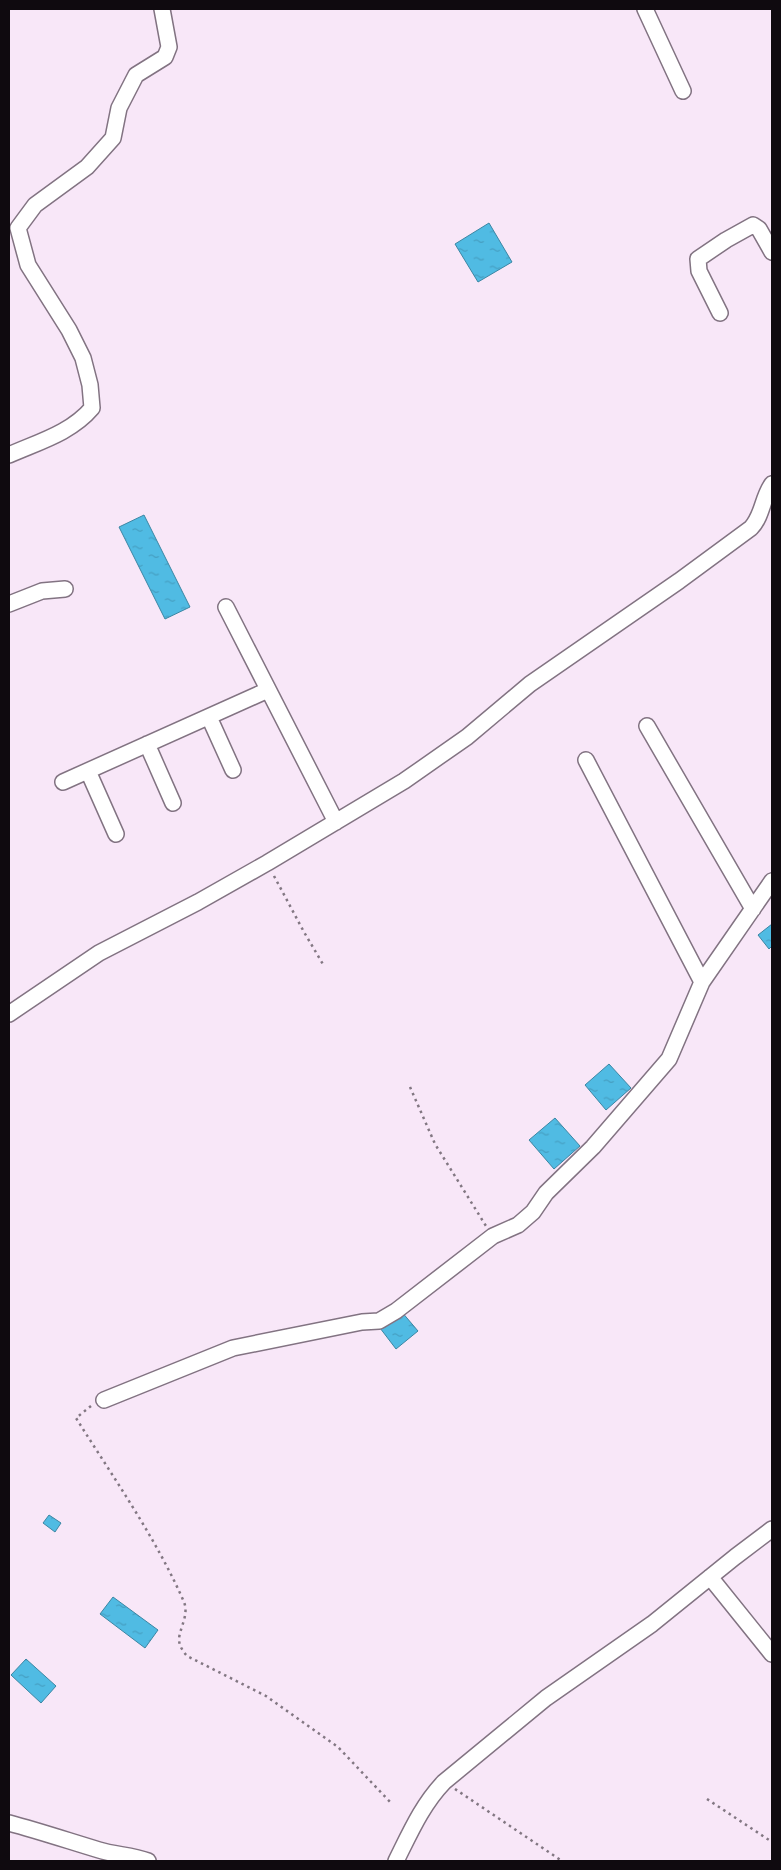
<svg xmlns="http://www.w3.org/2000/svg" width="781" height="1870" viewBox="0 0 781 1870" font-family="'Playfair Display',serif">
  <style>
    .water { fill: url(#water-ripples); stroke: #3c86a3 }
    .lines { fill: none; stroke-linecap: round; stroke-linejoin: round }
    .minor-casing { stroke: #827382; stroke-width: 18 }
    .path { stroke: #827782; stroke-width: 2.5; stroke-dasharray: 2.5 4; stroke-linecap: butt }
    .minor { stroke: #fff; stroke-width: 15 }
  </style>
  <defs>
    <pattern id="water-ripples" width="26" height="14" patternUnits="userSpaceOnUse" patternTransform="scale(1.25)"><rect width="26" height="14" fill="#50bbe3"/><path d="M2 4q2-2 4 0t4 0M15 11q2-2 4 0t4 0" fill="none" stroke="#459fc2"/></pattern>
  </defs>
  <rect width="100%" height="100%" fill="#f8e7f8"/>
  <path class="water" d="M489 223 512 262 478 282 455 244Z
    M144 515 190 607 165 619 119 527Z
    M772 924V946L769 949 758 935Z
    M609 1064 631 1088 606 1110 585 1085Z
    M555 1118 580 1146 554 1169 529 1140Z
    M401 1311 418 1331 396 1349 380 1328Z
    M49 1515 61 1523 55 1532 43 1523Z
    M113 1597 158 1630 145 1648 100 1614Z
    M26 1659 56 1686 41 1703 11 1675Z"/>
  <g class="lines">
    <defs>
      <path id="minor" d="M645 9 683 91
        M720 313 699 271 698 259 726 240 753 225 759 229 772 252
        M9 455C38 442 71 433 92 408L90 385 83 358 69 330 28 265 18 228 35 205 87 167 113 138 119 108 136 75 165 57 169 47 162 9
        M9 604 42 591 65 589
        M226 607 336 822
        M209 717 233 770
        M647 726 753 909
        M147 744 173 803
        M586 760 702 982
        M88 771 116 834
        M63 782 268 690
        M9 1014 99 953 198 902 267 863 404 781 467 737 530 684 679 581 751 528C763 515 762 498 772 484
        M104 1400 233 1348 362 1322 379 1321 396 1311 493 1236 518 1225 533 1212 546 1193 593 1147 669 1059 702 982 772 881
        M710 1577 772 1654
        M9 1823C39 1831 69 1841 99 1850 115 1855 132 1855 148 1861
        M396 1861C410 1833 422 1805 444 1782L546 1698 652 1624 735 1557 772 1529"/>
    </defs>
    <use href="#minor" class="minor-casing"/>
    <path class="path" d="M274 876 304 932 324 966
      M410 1087 435 1144 486 1226
      M91 1406 76 1418C113 1477 156 1538 184 1602 189 1615 180 1627 179 1639 179 1646 183 1651 187 1656L266 1696 338 1747 391 1803
      M455 1789 562 1861
      M707 1799 772 1842"/>
    <use href="#minor" class="minor"/>
  </g>
  <rect width="781" height="1870" fill="none" stroke="#0f0a0f" stroke-width="20"/>
</svg>
